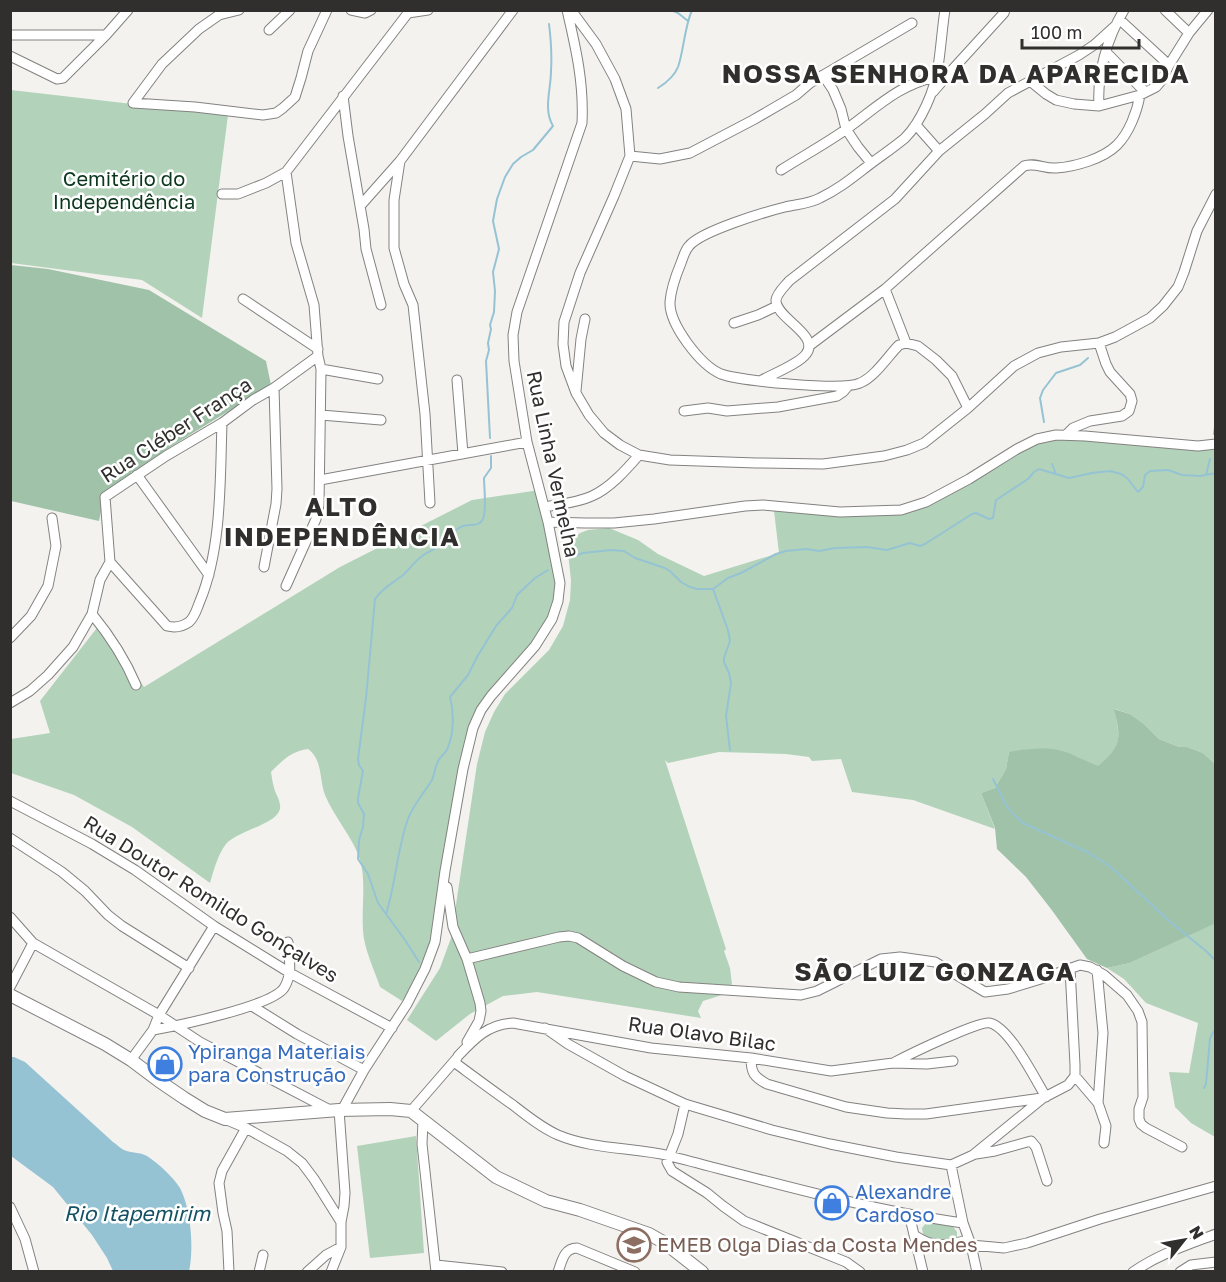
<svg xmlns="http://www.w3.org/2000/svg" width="1226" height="1282" viewBox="0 0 1226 1282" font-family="'Golos Text',sans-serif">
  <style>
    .green { fill: #b2d3ba }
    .forest { fill: #9fc2a8 }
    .water { fill: #96c3d3 }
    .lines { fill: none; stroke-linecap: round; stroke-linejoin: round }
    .stream { stroke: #96c3d3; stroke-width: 2 }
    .minor-casing { stroke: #838280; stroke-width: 11 }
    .major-casing { stroke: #838280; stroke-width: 14 }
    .minor { stroke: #fff; stroke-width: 9 }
    .major { stroke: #fff; stroke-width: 12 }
    .labels { text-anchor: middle; stroke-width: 5; stroke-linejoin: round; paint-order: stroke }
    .park-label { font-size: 20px; fill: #0b371d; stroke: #fff }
    .street-label { font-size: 20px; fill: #302f2e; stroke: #fff }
    .shop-label { font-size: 20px; fill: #366cbe; stroke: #fff; text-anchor: start }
    .education-label { font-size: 20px; fill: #785e54; stroke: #fff; text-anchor: start }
    .water-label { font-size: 21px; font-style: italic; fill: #145163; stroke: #fff }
    .district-label { font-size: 26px; font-weight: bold; letter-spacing: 1.5px; fill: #302f2e; stroke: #fff }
  </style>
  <rect width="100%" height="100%" fill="#f3f2ef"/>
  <path class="green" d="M11 90 228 115 202 318 142 280 11 263Z
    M1051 438 1215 448V764L1203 753 1187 747H1179L1159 739 1144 724 1130 714 1115 709C1119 738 1124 746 1098 767L1078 757 1009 752 1006 769 995 788 981 793 995 829 913 800 852 792 841 759 812 761 809 757 786 754 719 752 668 763 665 760 726 949 724 951 730 968 732 984 722 995 703 1001 698 1011 701 1018 537 992 503 996 470 1014 436 1041 407 1020 440 968 451 938 477 764 485 732 494 712 505 694 549 650 563 626 570 600 571 581 568 552 572 540 580 533 588 530 609 528 638 540 658 554 704 576 779 553 774 511 845 517 869 514 940 499 961 488 1020 450Z
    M539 490 557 575 554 609 533 647 495 684 476 716 428 961 402 1001 380 987C375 972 367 955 364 939 360 915 367 883 360 860 354 839 334 817 325 795 319 779 323 760 308 749 291 751 282 761 271 772 272 779 273 785 275 791 277 796 281 802 280 809 276 825 238 830 226 844 217 856 214 870 210 883L132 827 74 795 11 773V739L50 733 40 701 100 624 144 687 340 567 472 500Z
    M1215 923V1137L1191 1123 1175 1107 1169 1072 1189 1073 1198 1023 1146 1003 1124 979 1107 968 1130 963Z
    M416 1136 424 1253 370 1258 357 1146Z
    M928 1222 952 1225 957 1232V1237L942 1241 927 1238 923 1234 922 1228 926 1223Z"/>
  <path class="forest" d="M11 265 48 269 149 290 266 361 271 385 170 447 105 491 99 521 11 501Z
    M1114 709 1130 714 1144 724 1159 739 1179 747H1187L1203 753 1215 764 1216 923 1130 963 1107 968 1087 959 1051 909 1026 877 997 849 995 828 981 793 995 788 1006 769 1009 752C1025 749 1043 747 1058 750 1072 753 1085 761 1098 766 1122 747 1121 737 1114 709Z"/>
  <path class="water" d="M10 1057H14L25 1062 113 1142C116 1144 120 1148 124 1150 131 1153 140 1152 147 1156 158 1163 173 1177 180 1188 191 1209 194 1249 189 1271H113L107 1258 92 1235 53 1187 11 1156Z"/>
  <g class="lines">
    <path class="stream" d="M671 10 678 13 688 21
      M658 88C666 83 674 77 678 67 684 50 684 29 692 10
      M1044 422 1040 398 1043 390 1056 373 1080 365 1088 358
      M1214 434 1216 420
      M490 438 486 361 489 350 488 343 491 329 490 325 494 312 495 291 493 272 499 249 493 221 497 199 505 177 513 164 521 157 533 150 553 126C543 109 551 90 551 71 552 55 551 40 549 24
      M1052 464 1056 474
      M1206 475 1210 459
      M578 555 583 553 611 550 624 551 635 558 665 568 671 572 681 582 690 587 697 589H713L728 578 741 573 776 554 786 551 806 549 819 551 835 548 867 547 887 550 910 543 920 546 925 544 972 514 976 513 989 519 993 518 996 500 1028 479 1034 472 1039 469 1069 478 1092 473 1110 471 1121 474 1127 478 1138 492 1143 487 1145 475 1150 471 1168 470 1182 475 1200 476 1216 473
      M713 589 728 630 730 641 724 658V662L729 673 731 683 726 716 730 750
      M993 779 1006 805 1013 814 1023 823 1089 853 1112 868 1168 920 1206 951 1216 961
      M386 914C396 883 397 849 408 819 413 805 424 793 432 780 435 773 435 764 440 758 443 754 447 752 448 747 454 733 454 712 450 697L468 675 477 657 496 626 512 608 517 595 535 578 548 570
      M419 962 405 940 378 903 368 874 358 859 359 840 363 827 364 814 358 803V798L363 771 359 765 358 759 366 698 375 599C382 588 393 583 403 575 410 569 415 561 422 556 429 551 436 549 442 544 448 539 452 532 459 528 467 522 478 529 483 519 487 509 484 488 484 478L491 468V456
      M1204 1088 1206 1084 1210 1038 1216 1028"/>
    <defs>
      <path id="minor" d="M351 10 365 13 371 10
        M571 10 596 44 615 79 626 109 630 156 614 196 580 273 564 322 563 344 566 366 576 393 589 415 604 433 620 445 639 455 670 460 756 463 823 464 884 456 907 450 924 443 968 408 1014 366 1038 353 1061 347 1099 343 1115 337 1150 318 1163 306 1178 287 1184 272 1197 231 1216 194
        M945 10C942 29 941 48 938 67 935 90 921 122 905 138 893 148 881 156 869 165 852 178 839 189 820 198 809 204 797 204 785 207 765 212 701 231 689 246 685 250 683 258 681 263 676 275 671 288 670 302 669 324 700 365 721 374 740 381 843 391 860 383 875 377 888 356 899 345L906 343 918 346 936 360 952 376 968 408
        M1165 10 1189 33
        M408 13 428 10
        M1119 19 1169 65
        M269 30 290 10
        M10 35H106
        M1106 52 1145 92
        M10 56 57 79 63 78 106 35 128 10
        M823 75 833 90 841 109 846 129 858 147 871 163
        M1030 81 1046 94 1056 100 1074 104 1099 106 1140 95 1156 87 1162 80 1169 65 1189 33 1208 10
        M933 92 952 70 1004 13 1005 10
        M343 96 348 136 364 229 366 249 381 305
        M133 103 195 107 263 115 276 113 283 108 295 97 301 78 308 51 327 10
        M133 103 162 64 199 29 219 15 239 10
        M1099 106C1097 74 1107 38 1124 10
        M916 125 939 151
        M630 156 660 159 690 153 753 120 796 95 810 83 912 23
        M400 161 394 200V248L404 284 413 305 425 414 430 503
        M781 170C803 156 827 143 848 128 877 107 900 84 936 77
        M222 194H238L266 183 286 172 408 13V10
        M361 205 400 161 513 10
        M243 299 318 349
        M734 323 758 315 777 306
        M906 343 885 289 1024 166C1035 162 1044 169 1056 168 1074 167 1103 159 1117 145 1129 133 1137 112 1140 95
        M809 346 885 289
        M321 369 378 379
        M457 380 463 454
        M762 380C773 374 800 363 806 354 821 335 775 318 776 300 777 293 785 286 789 281L895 199 939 151 985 114 1008 93 1079 55 1094 45 1115 26
        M576 391 581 339 585 319
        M684 411 708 408 727 411 778 407 837 396 843 392 848 386
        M321 415 381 420
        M1067 434 1073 428 1090 421 1122 416 1129 411 1132 401 1130 394 1110 372 1106 364 1099 343
        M137 475 209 575
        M320 480 527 442
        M544 507C560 504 577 503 592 496 610 488 626 470 639 455
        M548 522 585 523H614L654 519 745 506 763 505 840 512 901 510 926 502 969 479 1017 449 1037 439 1056 435 1085 436 1198 446 1216 444
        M110 562 167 626C175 628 182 627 189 622 195 617 197 608 200 601 222 548 220 480 222 423
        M264 567 276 504 277 489 274 388
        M286 586 316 519 319 505 321 369 318 356 314 305 296 243 286 172
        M92 614C110 636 125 659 136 685
        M10 638 31 616 48 586 56 546 52 518
        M10 703 30 691 48 675 73 647 92 614 100 580 110 562 105 497 166 456 222 423 253 400 274 388 318 356
        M10 801 92 844 135 870 214 926 290 973 392 1028
        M10 838 62 872 85 891 108 915 122 926 189 968
        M447 887 453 927 467 959 480 1003 481 1011 479 1021 467 1042
        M10 917 33 943 159 1015 200 1042 330 1110
        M467 959 559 937 569 936 578 938 623 966 656 982 679 987 801 995 817 991 881 959 900 957 935 962 985 992 1008 989 1044 978 1080 965 1090 967 1104 975 1127 995 1138 1011 1142 1022 1143 1097 1139 1109V1119L1141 1124 1146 1128 1182 1147
        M1097 970 1103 1033 1098 1103
        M10 987 33 943
        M252 1006 297 1034 364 1070
        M545 1028 568 1044 625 1076 685 1104 772 1130 830 1144 896 1157 951 1165 973 1155 1043 1098 1068 1085 1075 1076V1065L1070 968
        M153 1030C177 1026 272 1006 284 988 293 974 289 958 288 942
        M458 1056C474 1039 488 1024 513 1023L651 1048 751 1058 831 1071 893 1063 927 1064 953 1061
        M751 1058C751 1073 754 1077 767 1084L846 1107 887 1113 906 1114H926L1042 1098
        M131 1060 153 1030 159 1015 214 926
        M454 1062C473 1076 493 1091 513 1105 527 1116 542 1128 558 1135 594 1150 633 1147 670 1156 767 1181 864 1209 963 1223
        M895 1062C908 1055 980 1020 990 1023 1010 1028 1035 1079 1046 1097
        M1075 1076 1098 1103 1106 1126 1104 1143
        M685 1104 678 1134 667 1162 668 1164 672 1171 707 1193 723 1206 744 1221 846 1262 860 1272
        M339 1110 345 1193 344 1206 341 1222
        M342 1110 364 1070 407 1004 425 969 435 942 445 871 463 769 473 728 481 710 491 696 535 646 552 619 558 601 560 583 548 522 527 442 514 361 513 335 517 312 582 123C584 83 576 49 567 10
        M411 1111 457 1058
        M227 1120 246 1128 287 1151 302 1163 314 1179 341 1222V1247L331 1272
        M423 1120 422 1144 436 1272
        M976 1154 995 1151 1031 1141 1036 1147 1047 1181
        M951 1165 963 1223 971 1245 977 1272
        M10 1207 25 1239 34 1272
        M909 1214 923 1272
        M914 1235C934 1249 946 1245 969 1240
        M971 1245 1004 1248 1027 1243 1100 1219 1216 1186
        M436 1265 502 1272
        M229 1272 227 1231 223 1213 219 1183 222 1171 246 1128
        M259 1272 263 1255
        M307 1272 326 1255 341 1247
        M558 1272C562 1261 564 1248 577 1248L635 1272
        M1133 1272C1159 1254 1187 1245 1216 1234
        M1180 1272 1191 1265 1216 1262"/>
      <path id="major" d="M10 995 105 1044 131 1060 159 1081 184 1098 205 1111 225 1119 339 1110 390 1109 411 1111 496 1177 546 1201 580 1210 649 1234 665 1243 702 1272"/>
    </defs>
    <use href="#minor" class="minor-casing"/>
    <use href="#major" class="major-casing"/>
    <use href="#minor" class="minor"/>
    <use href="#major" class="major"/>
  </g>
  <defs>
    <symbol id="shop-ring" viewBox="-11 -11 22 22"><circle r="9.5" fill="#fff" stroke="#3f7fe0" stroke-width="1.5"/><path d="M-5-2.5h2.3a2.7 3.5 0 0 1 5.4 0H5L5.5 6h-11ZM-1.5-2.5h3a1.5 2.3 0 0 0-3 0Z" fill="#3f7fe0"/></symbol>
    <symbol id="school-ring" viewBox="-11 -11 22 22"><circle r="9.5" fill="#fff" stroke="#8d6e63" stroke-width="1.5"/><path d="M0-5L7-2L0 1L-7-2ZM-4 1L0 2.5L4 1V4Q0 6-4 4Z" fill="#8d6e63"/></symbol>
  </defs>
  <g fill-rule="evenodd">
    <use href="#shop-ring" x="146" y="1045" width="38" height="38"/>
    <use href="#shop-ring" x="813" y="1184" width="38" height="38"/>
    <use href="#school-ring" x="615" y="1226" width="38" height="38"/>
  </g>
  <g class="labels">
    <g class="park-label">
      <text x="124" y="186">Cemitério do<tspan x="124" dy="23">Independência</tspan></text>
    </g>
    <g class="street-label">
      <text transform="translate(176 430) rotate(-33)" y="7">Rua Cléber França</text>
      <text transform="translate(553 464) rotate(78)" y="7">Rua Linha Vermelha</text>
      <text transform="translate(211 899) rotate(32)" y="7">Rua Doutor Romildo Gonçalves</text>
      <text transform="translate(702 1034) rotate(8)" y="7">Rua Olavo Bilac</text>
    </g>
    <g class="shop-label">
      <text x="188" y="1059">Ypiranga Materiais<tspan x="188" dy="23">para Construção</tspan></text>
      <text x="855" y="1199">Alexandre<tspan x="855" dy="23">Cardoso</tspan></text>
    </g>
    <g class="education-label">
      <text x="657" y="1252">EMEB Olga Dias da Costa Mendes</text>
    </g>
    <g class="water-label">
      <text x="137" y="1221">Rio Itapemirim</text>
    </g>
    <g class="district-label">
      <text x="956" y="83">NOSSA SENHORA DA APARECIDA</text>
      <text x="342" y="516">ALTO<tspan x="342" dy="30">INDEPENDÊNCIA</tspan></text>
      <text x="935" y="981">SÃO LUIZ GONZAGA</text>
    </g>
  </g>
  <rect width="1226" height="1282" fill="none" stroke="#302f2e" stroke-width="24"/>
  <g transform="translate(1184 1240) rotate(59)" stroke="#ffffff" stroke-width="4.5" paint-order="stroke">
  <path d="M0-4.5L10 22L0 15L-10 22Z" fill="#302f2e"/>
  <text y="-9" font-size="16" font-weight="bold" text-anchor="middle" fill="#302f2e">N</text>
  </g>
  <path d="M1022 39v9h117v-9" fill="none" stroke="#302f2e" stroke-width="3"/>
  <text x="1031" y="39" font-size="18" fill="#302f2e" stroke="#ffffff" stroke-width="4.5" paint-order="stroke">100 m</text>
</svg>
